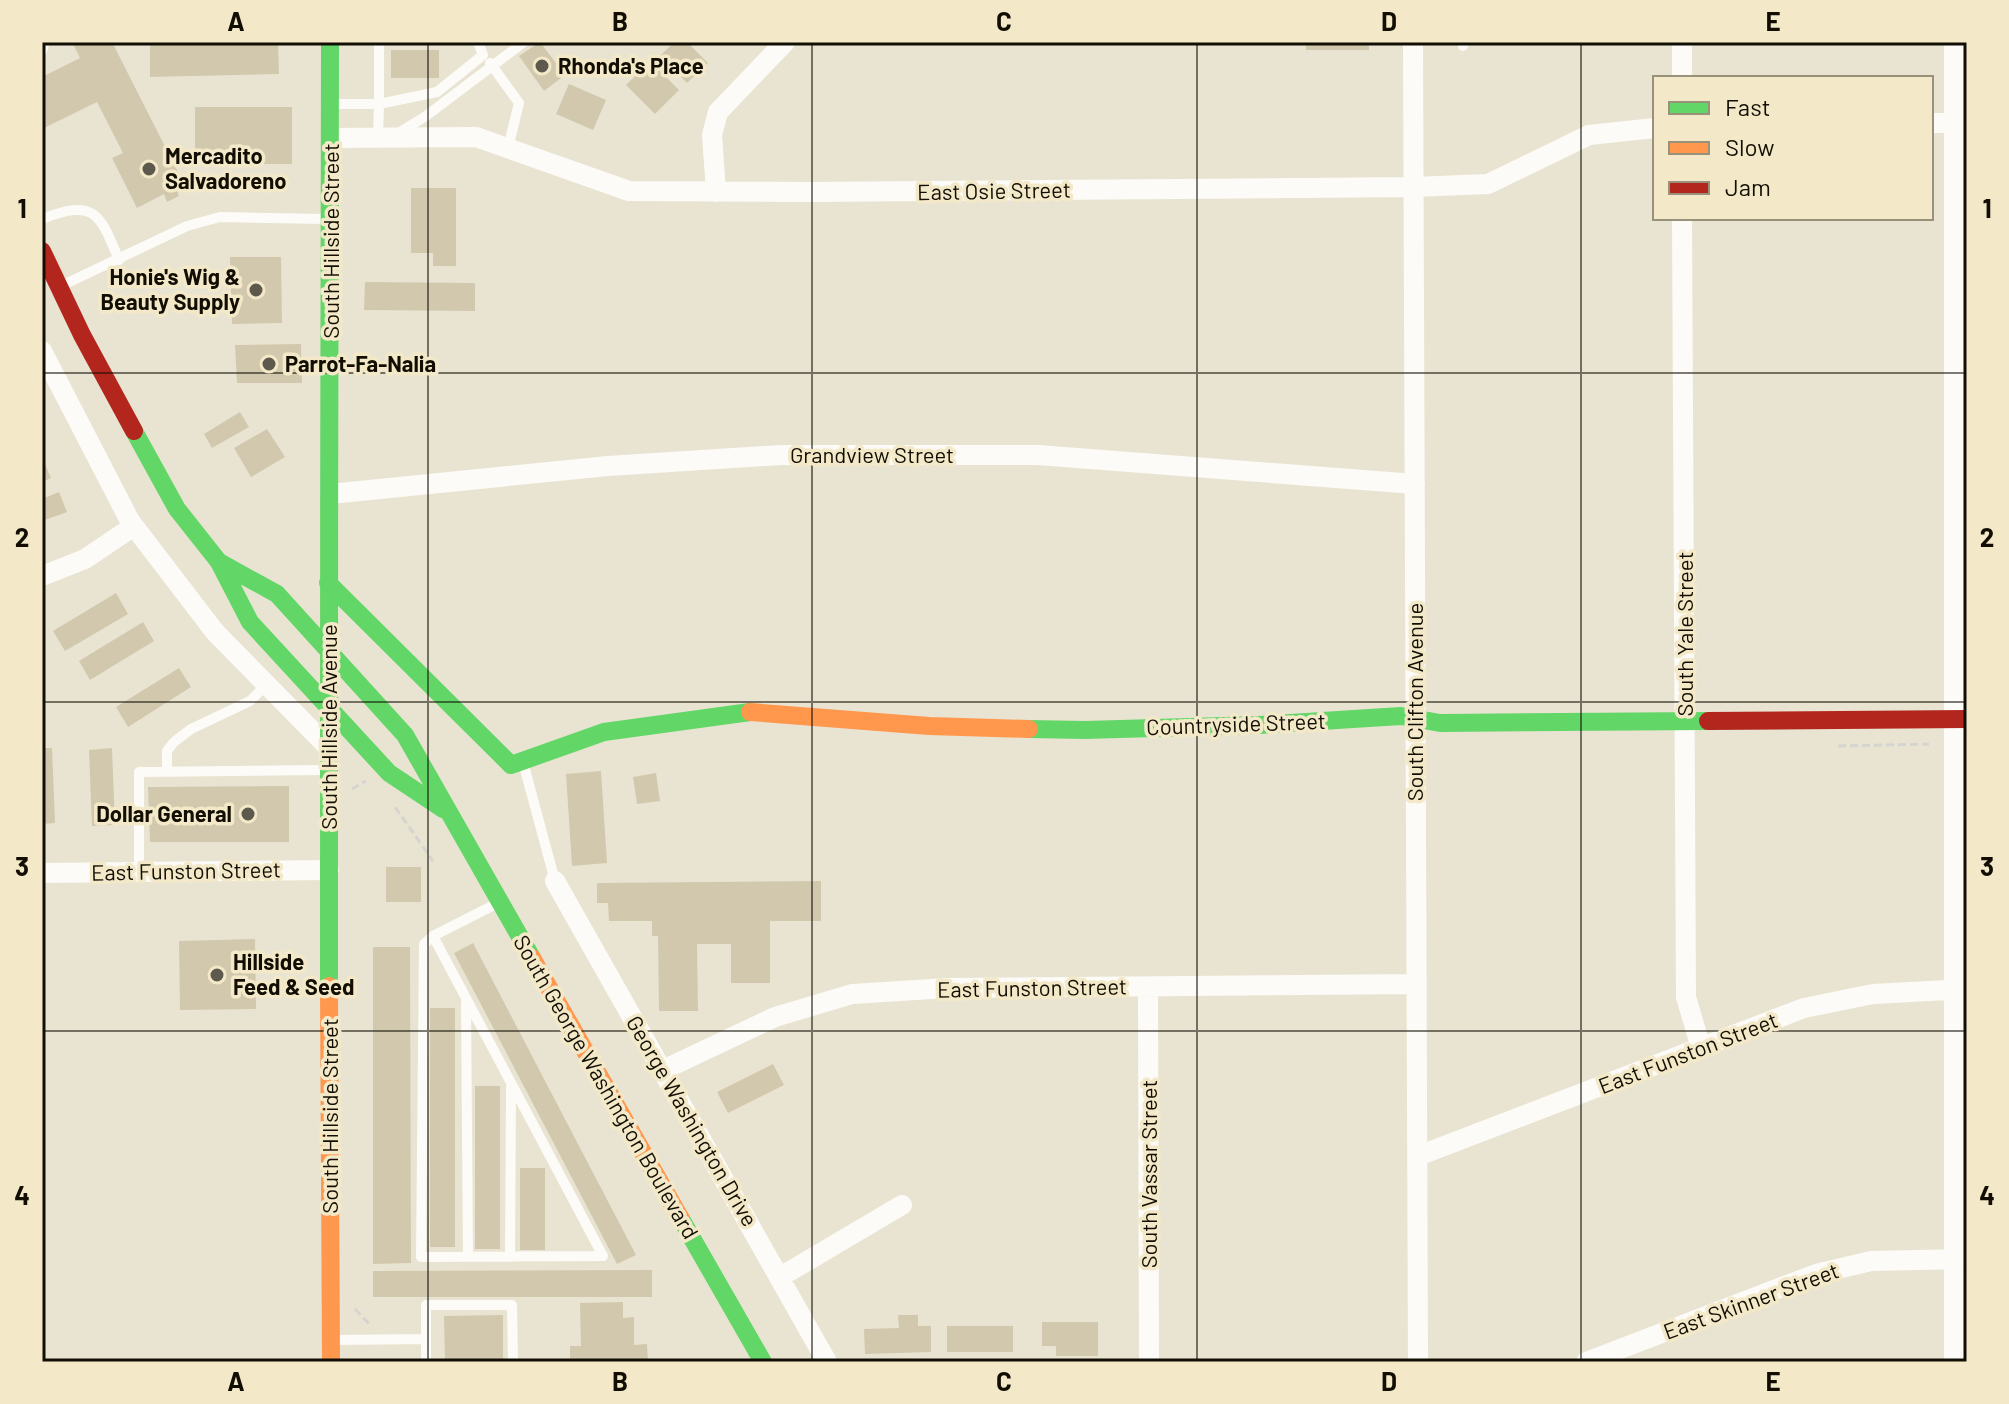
<svg xmlns="http://www.w3.org/2000/svg" width="2009" height="1404" viewBox="0 0 2009 1404" font-family="Barlow,sans-serif">
  <style>
    .building { fill: #d1c8ae }
    .lines { fill: none; stroke-linecap: round; stroke-linejoin: round }
    .path { stroke: #d5d4cf; stroke-width: 3; stroke-dasharray: 8 4; stroke-linecap: butt }
    .lane { stroke: #fcfbf8; stroke-width: 10 }
    .street { stroke: #fcfbf8; stroke-width: 20 }
    .fast { stroke: #63d668; stroke-width: 18 }
    .slow { stroke: #ff974d; stroke-width: 18 }
    .jam { stroke: #b3261e; stroke-width: 18 }
    .grid { fill: none; stroke: #120e04; stroke-width: 2; stroke-opacity: 0.55 }
    .poi-dot { fill: #5d594c; stroke: #f3e9c8; stroke-width: 3 }
    .labels { text-anchor: middle; stroke-width: 7; stroke-linejoin: round; paint-order: stroke }
    .poi-label { font-size: 22px; font-weight: bold; fill: #120e04; stroke: #f3e9c8; text-anchor: start }
    .street-label { font-size: 22px; fill: #120e04; stroke: #f3e9c8 }
    .neatline { fill: none; stroke: #120e04; stroke-width: 3 }
    .grid-label { font-size: 26px; text-anchor: middle; font-weight: bold; fill: #120e04 }
  </style>
  <rect width="100%" height="100%" fill="#e9e4d2"/>
  <path class="building" d="M72 42H112L184 184 176 188 179 196 167 202 164 194 137 208 112 158 123 153 97 102 42 129V77L80 58Z
    M150 42H278L279 74 150 77Z
    M540 42 565 75 544 91 519 56Z
    M674 42H687L708 63 687 83 660 56Z
    M1306 42H1369V50H1306Z
    M391 50H439V78H391Z
    M650 61 679 90 655 114 626 85Z
    M569 84 606 100 593 130 556 114Z
    M195 107H292V164H195Z
    M411 188H456V266H433V253H411Z
    M230 257H281L282 323 232 324Z
    M365 282 475 283V311L364 310Z
    M301 344 302 383H237L235 345Z
    M240 412 249 427 212 448 204 434Z
    M267 429 285 457 251 477 234 448Z
    M42 457 51 478 42 482Z
    M59 492 67 512 42 521V499Z
    M116 593 128 614 65 651 53 631Z
    M143 622 154 641 90 680 79 661Z
    M179 668 191 687 128 727 116 707Z
    M42 748H52L55 823 42 824Z
    M112 748 115 825 92 826 89 750Z
    M601 771 607 863 572 866 566 774Z
    M656 773 660 801 637 804 633 777Z
    M289 786V842H150L148 787Z
    M386 867H421V902H386Z
    M821 881V921H770V983H731V944H697L698 1011H659L658 936H652V921H609L608 903H597V883Z
    M255 939 256 1009 180 1010 179 941Z
    M473 943 636 1255 617 1264 454 953Z
    M373 947H410L411 1263 373 1264Z
    M430 1008H455V1247H430Z
    M773 1064 784 1085 728 1113 717 1092Z
    M475 1086H500V1249H475Z
    M520 1168H545V1250H520Z
    M652 1270V1297H373V1271Z
    M623 1302V1318L634 1317V1345L647 1344 648 1362H570V1346H581L580 1303Z
    M503 1315V1362H445L444 1316Z
    M898 1315H918V1326H931V1352L865 1354 864 1329 899 1328Z
    M1042 1322H1098V1356H1056V1346H1042Z
    M947 1326H1013V1352H947Z"/>
  <g class="lines">
    <path class="path" d="M1838 746 1929 744
      M352 789 366 781
      M395 807 433 861
      M355 1309 371 1326"/>
    <path class="lane" d="M1463 42V46
      M42 51 45 42
      M490 63 519 103 508 148
      M333 104H379V42
      M397 134 426 116 524 42
      M378 138 379 104 437 92 483 55 478 42
      M42 219C95 198 100 214 119 260
      M61 286 187 226 220 217 326 219
      M523 762 555 881
      M167 772V751L174 742 191 729 250 701 267 684
      M139 872V772L323 770
      M433 936 603 1256 421 1257 424 944 433 936 498 903
      M466 1003 468 1257
      M510 1257 511 1087
      M426 1339V1362
      M333 1340 426 1339V1305H512L513 1362"/>
    <path class="street" d="M1413 42 1418 1362
      M1682 42V78
      M1954 42V1362
      M1931 123H1954
      M331 138 476 137 629 191 813 192 1414 187 1488 184 1589 135 1655 128
      M716 192 712 135 718 112 785 42
      M1682 218 1686 997 1701 1048
      M42 351 130 521 215 632 329 748
      M330 494 608 466 781 455H1038L1415 484
      M42 576 85 559 134 526
      M42 873 329 870
      M555 881 827 1362
      M1148 987 1149 1362
      M663 1070 775 1017 852 994 948 988 1417 984
      M1418 1156 1804 1008 1873 994 1967 989
      M780 1277 902 1205
      M1586 1362 1816 1274 1871 1261 1964 1259"/>
    <path class="fast" d="M134 431 177 509 219 562 250 622 389 773 443 809
      M219 562 277 594 405 735 532 958
      M328 583 511 765 604 732 750 712
      M1029 729 1085 730 1259 725 1401 716 1440 723 1708 721
      M329 986C327 671 331 357 330 42
      M681 1219 763 1362"/>
    <path class="slow" d="M750 712 929 726 1029 729
      M532 958 681 1219
      M329 986 331 1362"/>
    <path class="jam" d="M42 251 82 335 134 431
      M1708 721 1967 719"/>
  </g>
  <path class="grid" d="M428 42V1362M812 42V1362M1197 42V1362M1581 42V1362M42 373H1967M42 702H1967M42 1031H1967"/>
  <g class="poi-dot">
    <circle cx="542" cy="66" r="8"/>
    <circle cx="149" cy="169" r="8"/>
    <circle cx="256" cy="290" r="8"/>
    <circle cx="269" cy="364" r="8"/>
    <circle cx="248" cy="814" r="8"/>
    <circle cx="217" cy="975" r="8"/>
  </g>
  <g class="labels">
    <g class="poi-label">
      <text x="558" y="74">Rhonda's Place</text>
      <text x="165" y="164">Mercadito<tspan x="165" dy="25">Salvadoreno</tspan></text>
      <text x="240" y="285" text-anchor="end">Honie's Wig &amp;<tspan x="240" dy="25">Beauty Supply</tspan></text>
      <text x="285" y="372">Parrot-Fa-Nalia</text>
      <text x="232" y="822" text-anchor="end">Dollar General</text>
      <text x="233" y="970">Hillside<tspan x="233" dy="25">Feed &amp; Seed</tspan></text>
    </g>
    <g class="street-label">
      <text transform="translate(994 191) rotate(-1)" y="8">East Osie Street</text>
      <text transform="translate(331 241) rotate(-90)" y="8">South Hillside Street</text>
      <text x="872" y="463">Grandview Street</text>
      <text transform="translate(1685 634) rotate(-90)" y="8">South Yale Street</text>
      <text transform="translate(1415 702) rotate(-90)" y="8">South Clifton Avenue</text>
      <text transform="translate(1236 724) rotate(-2)" y="8">Countryside Street</text>
      <text transform="translate(329 727) rotate(-90)" y="8">South Hillside Avenue</text>
      <text transform="translate(186 871) rotate(-1)" y="8">East Funston Street</text>
      <text transform="translate(1032 988) rotate(-1)" y="8">East Funston Street</text>
      <text transform="translate(1688 1053) rotate(-21)" y="8">East Funston Street</text>
      <text transform="translate(606 1087) rotate(60)" y="8">South George Washington Boulevard</text>
      <text transform="translate(330 1116) rotate(-90)" y="8">South Hillside Street</text>
      <text transform="translate(692 1121) rotate(60)" y="8">George Washington Drive</text>
      <text transform="translate(1149 1174) rotate(-90)" y="8">South Vassar Street</text>
      <text transform="translate(1751 1301) rotate(-20)" y="8">East Skinner Street</text>
    </g>
  </g>
  <rect width="2009" height="1404" fill="none" stroke="#f3e9c8" stroke-width="88"/>
  <rect x="1653" y="76" width="280" height="144" fill="#f3e9c8" stroke="#99917a" stroke-width="2"/>
  <rect x="1669" y="102" width="40" height="12" fill="#63d668" stroke="#99917a" stroke-width="2"/>
  <text x="1725" y="116" font-size="24" fill="#120e04">Fast</text>
  <rect x="1669" y="142" width="40" height="12" fill="#ff974d" stroke="#99917a" stroke-width="2"/>
  <text x="1725" y="156" font-size="24" fill="#120e04">Slow</text>
  <rect x="1669" y="182" width="40" height="12" fill="#b3261e" stroke="#99917a" stroke-width="2"/>
  <text x="1725" y="196" font-size="24" fill="#120e04">Jam</text>
  <rect x="44" y="44" width="1921" height="1316" class="neatline"/>
  <g class="grid-label">
    <text x="236" y="31">A</text>
    <text x="620" y="31">B</text>
    <text x="1004" y="31">C</text>
    <text x="1389" y="31">D</text>
    <text x="1773" y="31">E</text>
    <text x="22" y="218">1</text>
    <text x="1987" y="218">1</text>
    <text x="22" y="547">2</text>
    <text x="1987" y="547">2</text>
    <text x="22" y="876">3</text>
    <text x="1987" y="876">3</text>
    <text x="22" y="1205">4</text>
    <text x="1987" y="1205">4</text>
    <text x="236" y="1391">A</text>
    <text x="620" y="1391">B</text>
    <text x="1004" y="1391">C</text>
    <text x="1389" y="1391">D</text>
    <text x="1773" y="1391">E</text>
  </g>
</svg>
